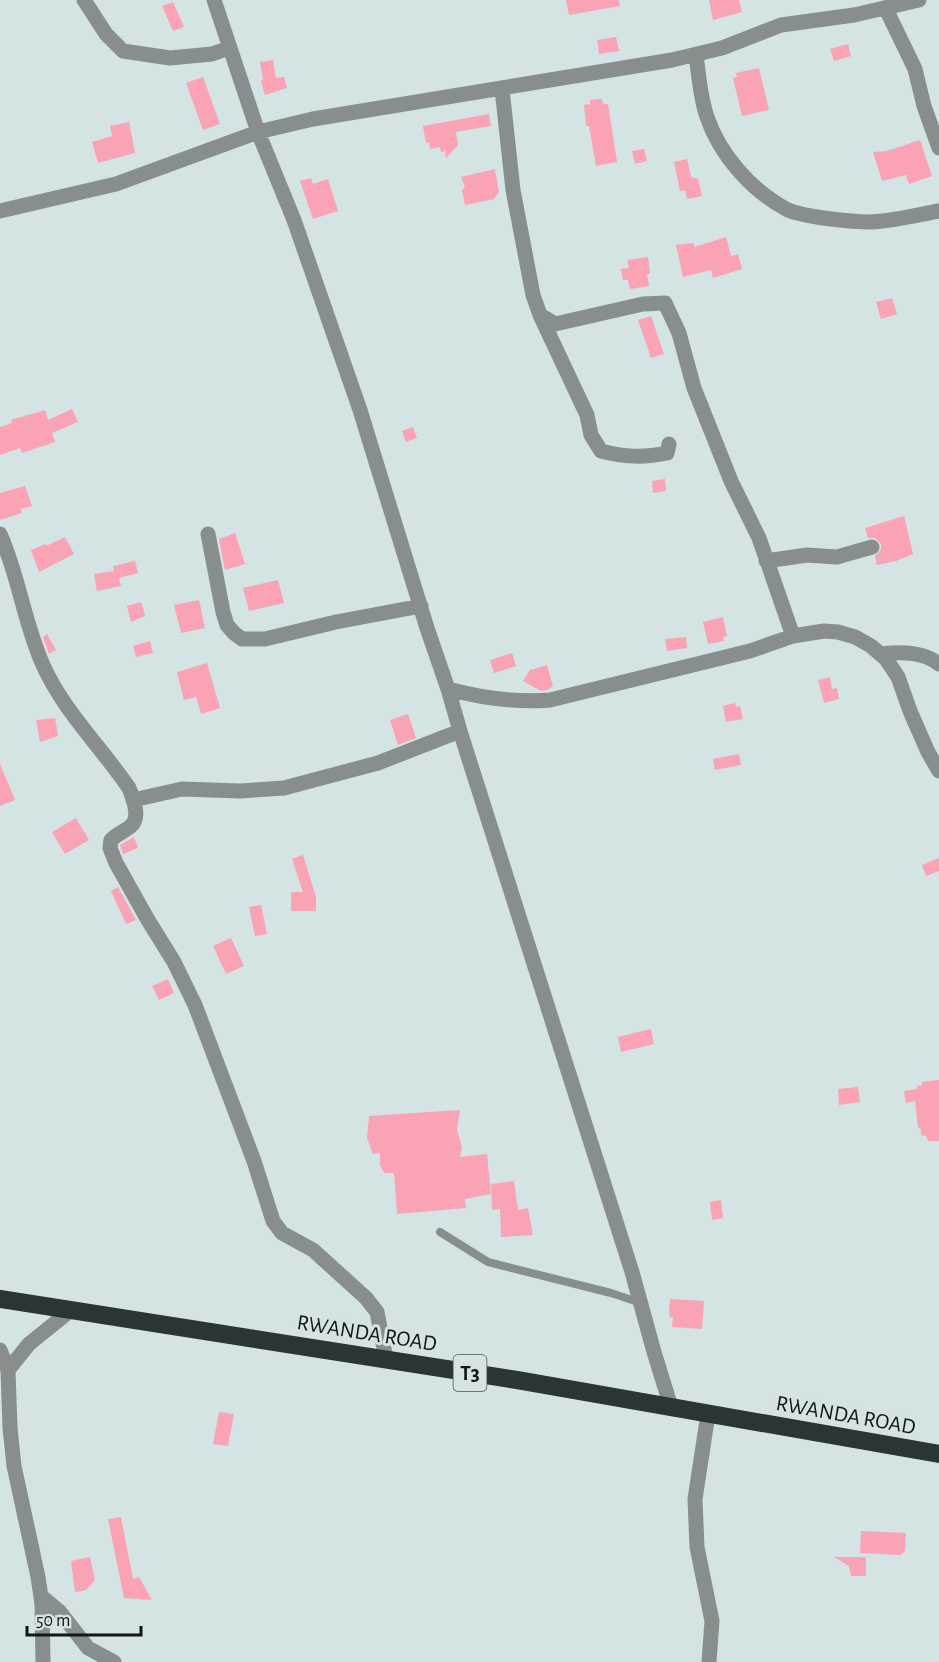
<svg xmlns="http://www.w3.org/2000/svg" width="939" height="1662" viewBox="0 0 939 1662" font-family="'Alegreya Sans',sans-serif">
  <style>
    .building { fill: #f9a3b4 }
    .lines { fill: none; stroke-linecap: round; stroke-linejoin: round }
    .lane { stroke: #888e8e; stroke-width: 8 }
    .street { stroke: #888e8e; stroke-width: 15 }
    .highway { stroke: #293536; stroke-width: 18 }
    .labels { text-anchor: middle; stroke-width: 6; stroke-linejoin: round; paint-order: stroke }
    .shield { fill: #d4e3e4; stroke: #4c5454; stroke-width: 1.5 }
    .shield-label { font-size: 21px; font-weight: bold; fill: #111616 }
    .street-label { font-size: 22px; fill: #111616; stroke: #d4e3e4 }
  </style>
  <rect width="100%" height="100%" fill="#d4e3e4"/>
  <path class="building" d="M566 0H619L620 6 569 15Z
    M709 0H739L742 12 713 20Z
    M173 2 184 27 173 31 162 6Z
    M616 37 619 51 599 54 597 40Z
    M848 44 851 56 834 61 830 49Z
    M273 60 276 78 284 77 287 88 265 95 261 81 263 80 260 62Z
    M759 68 769 110 742 116 733 78 737 77 736 73Z
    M203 77 220 124 203 130 186 83Z
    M602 99 603 104H608L617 162 596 166 589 126H586L584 105 590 104V100Z
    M489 114 491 126 456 132 458 145 446 158 445 151 441 152 440 147 430 149 429 142 426 143 423 126Z
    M129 122 135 153 98 163 92 142 112 136 110 126Z
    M920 140 932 176 909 184 906 175 882 181 873 152 887 151Z
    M644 149 647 161 635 164 632 151Z
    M687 159 691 177 698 179 702 196 687 199 685 190 680 191 674 162Z
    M495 169 499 192 494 199 465 205 462 190 465 187 461 177Z
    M311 178 313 184 328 179 338 211 313 219 300 181Z
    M726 237 731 256 738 254 742 269 713 278 711 270 683 277 676 245 693 243 695 247Z
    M648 257 650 273 647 275 649 286 630 289 628 280H623L621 269 629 268 627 260Z
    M892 298 897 314 881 319 876 302Z
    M651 316 664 354 651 358 638 320Z
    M72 409 78 422 52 433 55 442 22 453 20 448 0 455V427L12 423 11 420 45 410 48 420Z
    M413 427 417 438 406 442 402 431Z
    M665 479 666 491 653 493 652 481Z
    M25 486 32 506 21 509 22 513 0 520V493Z
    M904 516 913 554 896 561 877 565 875 556 881 550V544L875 538H868L865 528Z
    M235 533 245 564 225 570 219 539Z
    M65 537 74 554 39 572 31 550 46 544V546Z
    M135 561 138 573 119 578 121 586 97 591 94 574 114 571 113 566Z
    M278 580 284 603 249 611 243 588Z
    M199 600 205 628 181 633 174 605Z
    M141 602 145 616 131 622 127 606Z
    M723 617 727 636 723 637 724 641 708 644 703 622Z
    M47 634 56 650 49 654 43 637Z
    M686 637 687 648 667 651 665 639Z
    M150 641 153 653 136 657 133 646Z
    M512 653 516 666 494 673 490 660Z
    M207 663 220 708 201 714 196 697 184 700 177 672Z
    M547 665 553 686 547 690 541 691 523 681 530 670Z
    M830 677 832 689 837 688 839 699 824 703 818 680Z
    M735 703 736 707 740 706 743 719 726 722 723 706Z
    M408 714 416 738 398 745 390 720Z
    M55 718 58 736 40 742 36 720Z
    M739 754 741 765 715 770 713 759Z
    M0 764 15 800 0 806Z
    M76 818 89 840 65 854 52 832Z
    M134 837 138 848 123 854 120 845Z
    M303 855 316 897V911H291V892H303L292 859Z
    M939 858V871L926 876 922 865Z
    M118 887 136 920 126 924 111 891Z
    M261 905 267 934 255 936 249 907Z
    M231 938 244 966 226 974 213 946Z
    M168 979 174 993 159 1000 152 986Z
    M651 1029 654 1044 621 1052 618 1037Z
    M939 1080V1141H928L926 1136 921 1135V1129L918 1128 915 1101 906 1103 904 1091 917 1089V1086L922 1085V1082Z
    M858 1087 860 1102 839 1105 838 1089Z
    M460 1110 457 1130 462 1147 460 1157 487 1154 491 1194 465 1199 466 1208 397 1214 394 1173H384L380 1165V1153L373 1154 367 1138 369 1116Z
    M514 1181 518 1210 528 1208 533 1235 501 1237 500 1209 492 1210 491 1184Z
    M721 1200 723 1218 712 1220 710 1202Z
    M670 1299 704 1301 702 1329 672 1327 673 1318 669 1317Z
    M219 1412 234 1414 228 1446 213 1444Z
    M121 1517 133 1579 139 1577 152 1600 124 1598 108 1519Z
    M861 1531 906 1533 905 1551 900 1555 860 1553Z
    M90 1557 95 1580 86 1590 75 1592 71 1561Z
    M834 1557H866V1576H851L849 1566Z"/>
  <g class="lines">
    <path class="lane" d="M440 1232 488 1262 611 1293 641 1303"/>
    <path class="street" d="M84 0 106 34 123 51 170 58 212 54 229 48
      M214 0 258 132 294 220 360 410 427 628 448 689 460 731 632 1272 654 1352 671 1407
      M886 9 915 69 924 106 939 148
      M696 55C699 76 700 97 707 117 720 155 751 190 786 209 802 217 852 222 871 222 894 221 917 215 939 211
      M502 89 513 190 533 295 540 315 555 324 643 304 665 303 679 333 694 388 731 481 759 538 793 636
      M0 211 116 184 258 132 313 119 672 60 722 48 781 25 854 15 919 0
      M540 315 587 415 591 435 601 451C624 457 643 458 667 453L669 444
      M0 534C19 576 24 623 43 665 63 710 101 747 129 788 133 799 141 817 131 826 125 831 117 834 111 840L110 848 116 863 148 920 174 962 195 1005 254 1161 273 1221 282 1233 313 1250 366 1298 377 1312 386 1359
      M208 534 223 612 227 625 234 633 242 639H265L336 622 421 606
      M766 561 807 555 837 557 872 547
      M881 654C901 652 922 651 939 664
      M448 689C482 698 515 703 550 700L750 651 793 636 824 631 838 632 855 637 871 646 886 659 898 677 910 711 928 752 939 771
      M133 800 182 789 240 791 284 788 378 763 460 731
      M0 1350 8 1370
      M708 1414 695 1499 697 1547 712 1621 709 1662
      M41 1596 60 1612 88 1648 114 1662
      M43 1662 42 1604 38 1577 14 1466 10 1428 8 1370 29 1344 71 1310"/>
    <path class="highway" d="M0 1299 517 1380 939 1454"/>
  </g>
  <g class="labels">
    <rect class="shield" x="453.5" y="1355" width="33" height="36" rx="4.5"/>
    <g class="shield-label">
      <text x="470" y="1380">T3</text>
    </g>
    <g class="street-label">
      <text transform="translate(367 1332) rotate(9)" y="8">RWANDA ROAD</text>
      <text transform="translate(846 1414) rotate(10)" y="8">RWANDA ROAD</text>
    </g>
  </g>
  <path d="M27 1626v9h114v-9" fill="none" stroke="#111616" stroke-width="3"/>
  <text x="36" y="1626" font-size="18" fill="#111616" stroke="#d4e3e4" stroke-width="4.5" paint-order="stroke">50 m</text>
</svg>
